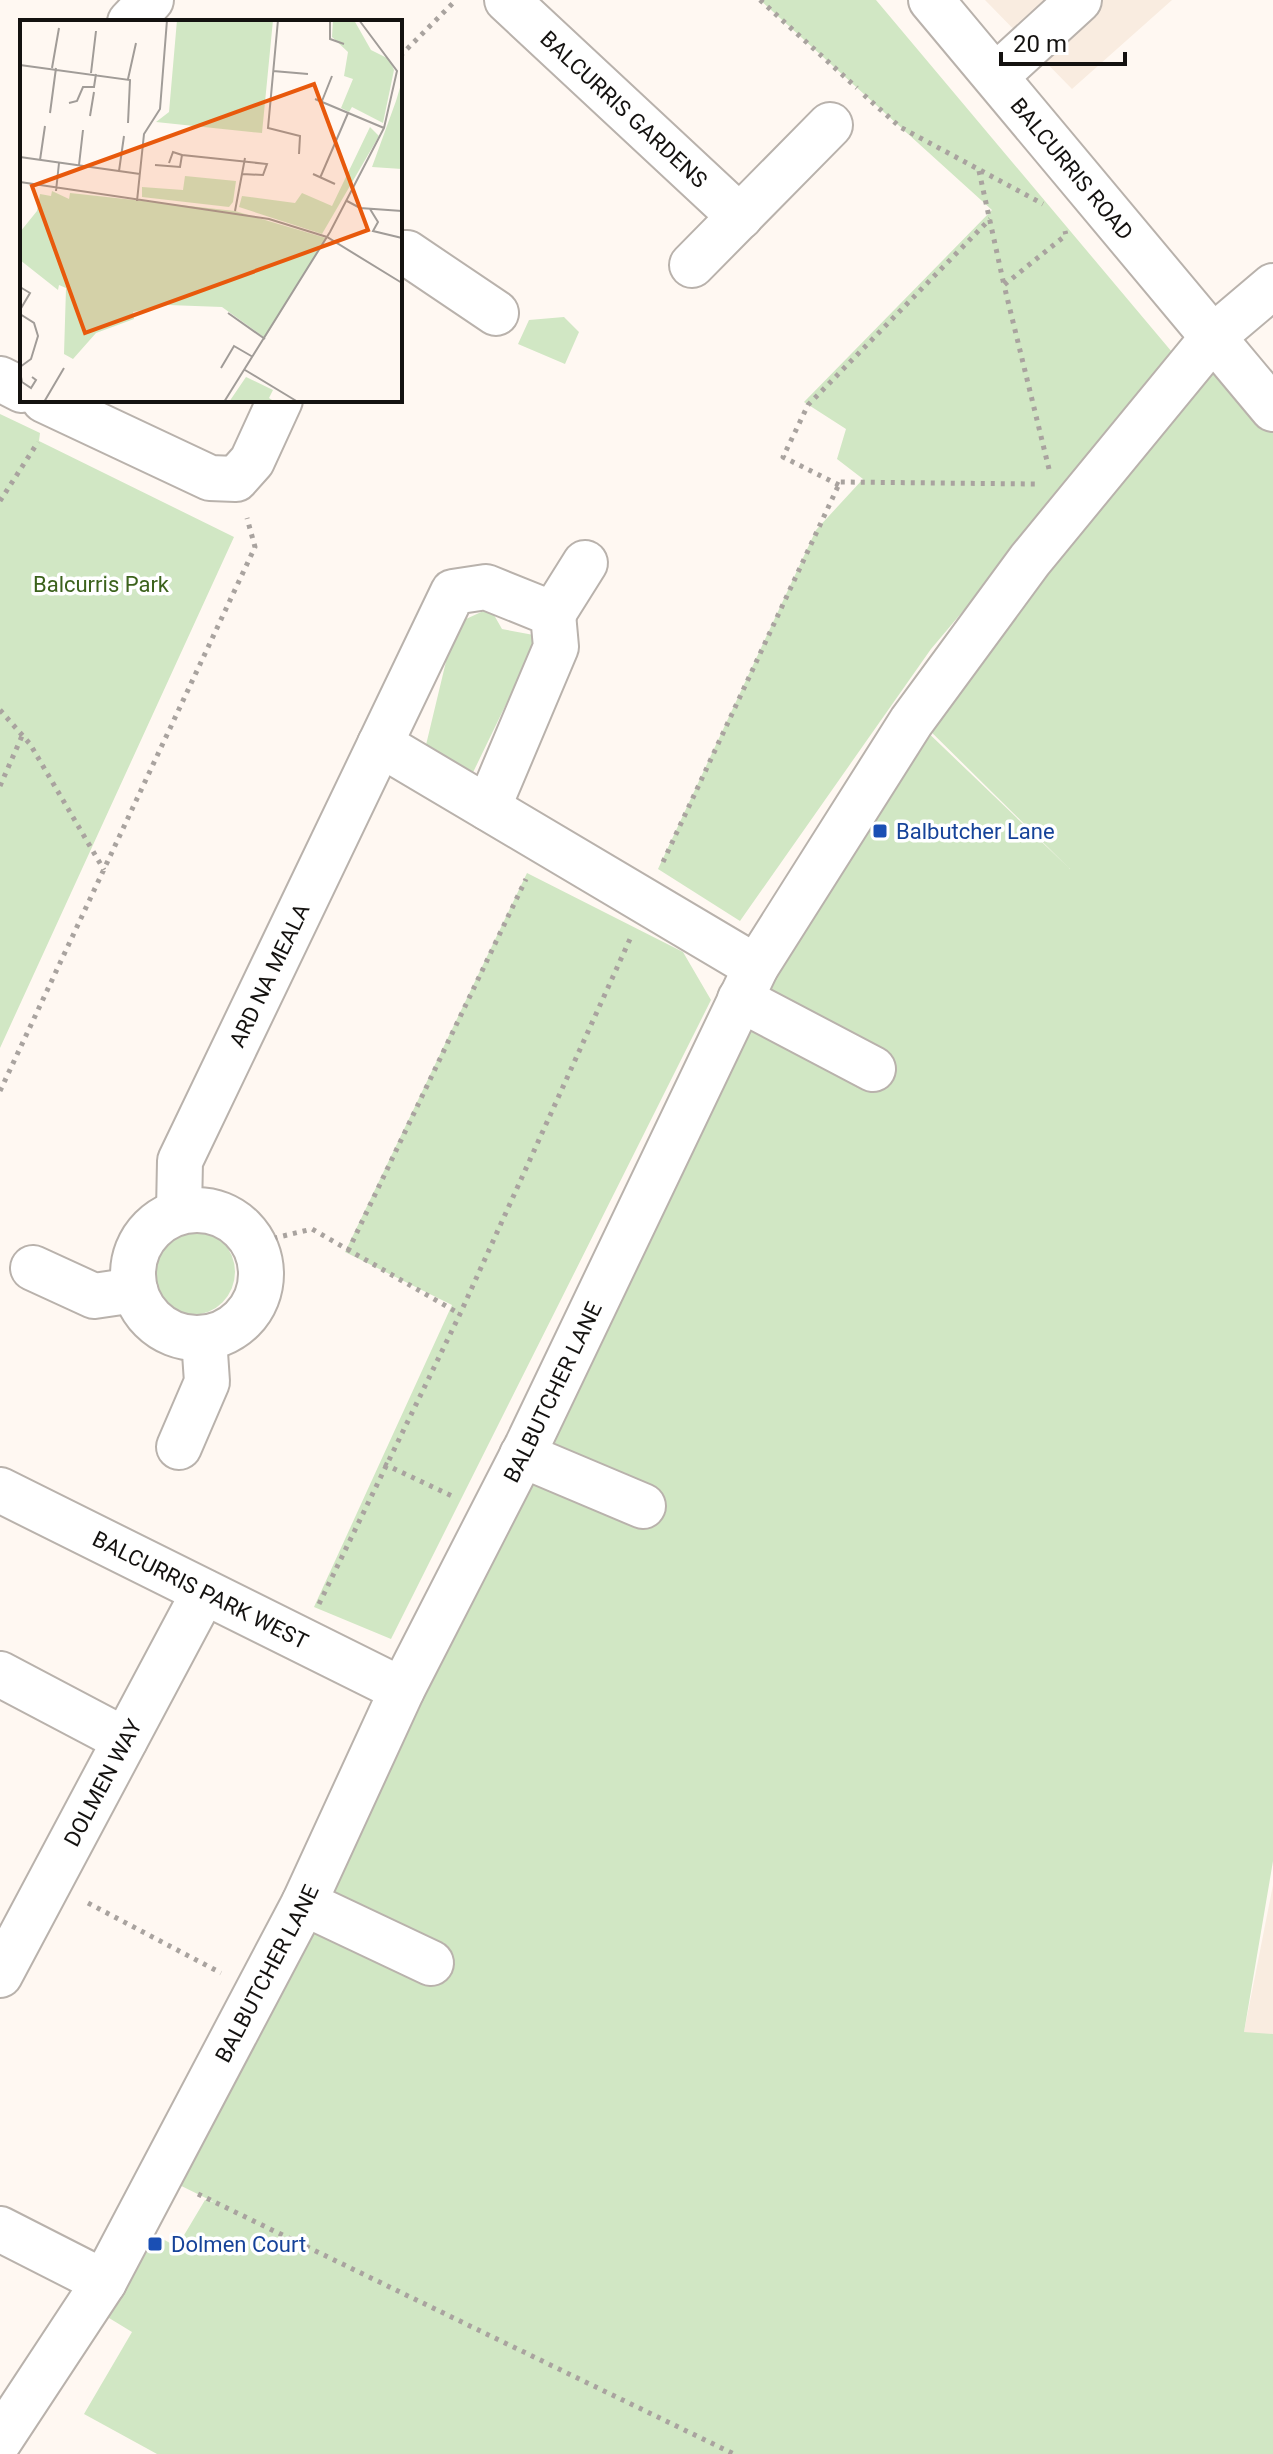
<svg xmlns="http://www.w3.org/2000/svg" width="1273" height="2454" viewBox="0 0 1273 2454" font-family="Roboto,sans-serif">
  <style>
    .built { fill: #f9ece0 }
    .green { fill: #d1e7c4 }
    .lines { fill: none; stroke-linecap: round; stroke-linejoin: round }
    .minor-casing { stroke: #b9b2ac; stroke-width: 48 }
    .path { stroke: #a9a39f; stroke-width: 5; stroke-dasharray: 4 6; stroke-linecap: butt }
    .minor { stroke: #fff; stroke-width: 44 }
    .transit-dot { fill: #1a4fb4; stroke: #fff; stroke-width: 3 }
    .labels { text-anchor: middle; stroke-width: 7; stroke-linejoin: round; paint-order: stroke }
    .street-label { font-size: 22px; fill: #141210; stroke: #fff }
    .park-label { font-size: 22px; fill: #3c621c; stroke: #fff }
    .transit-label { font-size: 22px; fill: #164399; stroke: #fff; text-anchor: start }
    .inset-road { fill: none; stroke: #a19c98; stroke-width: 2 }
    .view { fill: #e8590c; fill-opacity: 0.15; stroke: #e8590c; stroke-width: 4 }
    .inset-edge { fill: none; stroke: #141210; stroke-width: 4 }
  </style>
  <rect width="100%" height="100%" fill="#fff8f2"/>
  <path class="built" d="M985 0H1172L1072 89Z
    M1273 1885V2040L1243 2037Z"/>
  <path class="green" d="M760 0H876L1177 358 931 649 740 921 658 869 816 530 863 479 837 459 846 429 804 402 992 210Z
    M564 317 579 332 565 364 518 344 529 320Z
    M1214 337 1273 411V1861L1244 2032 1273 2034V2454H157L84 2414 132 2332 91 2307 138 2225 177 2247 205 2200 214 2202 161 2176 756 967 918 723 1070 869 917 718Z
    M0 414 40 433 39 441 234 537 0 1048Z
    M490 608 502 629 539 636 465 789 420 770 455 624Z
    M527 873 683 952 711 1000 391 1639 314 1607 452 1305 345 1252Z
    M149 1272a43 43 0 1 1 86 0a43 43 0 1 1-86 0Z"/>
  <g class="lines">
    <defs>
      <g id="minor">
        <path id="s1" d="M507 0 740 217"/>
        <path id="s2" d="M931 0 1273 409"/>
        <path d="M130 22 151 0"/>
        <path d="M996 76 1079 0"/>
        <path d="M400 253H407L496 313"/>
        <path d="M692 265 830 125"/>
        <path d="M0 379 22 390"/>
        <path d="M44 400 210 478 236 479 252 461 280 400"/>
        <path d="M553 614 585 563"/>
        <path d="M380 744 756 967"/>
        <path d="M740 999 873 1069"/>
        <circle cx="197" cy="1274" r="64"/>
        <path id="s3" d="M179 1211 180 1161 453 592 486 587 553 614 556 647 488 808"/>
        <path d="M33 1268 94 1296 135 1290"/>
        <path d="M179 1447 207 1382 204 1338"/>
        <path d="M522 1455 643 1506"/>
        <path id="s4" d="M0 1490 402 1690"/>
        <path d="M0 1674 125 1740"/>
        <path d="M304 1903 431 1963"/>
        <path id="s5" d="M0 1975 204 1592"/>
        <path d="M0 2229 104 2282"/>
        <path id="s6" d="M0 2440 104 2282 304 1903 402 1690 527 1446 756 967 911 722 1030 560 1214 336 1273 286"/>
      </g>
    </defs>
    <use href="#minor" class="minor-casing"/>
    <path class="path" d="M760 0 857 88
      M400 56 456 0
      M864 95 900 127 1043 204
      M979 171 1004 285
      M1049 469 1004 285 1066 235 1065 231
      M839 485 783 457 808 405 990 219
      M0 501 38 442
      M0 710 30 744 104 870
      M0 786 22 736
      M663 862 840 482 1035 484
      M0 1091 255 547 247 518
      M254 1243 312 1229 460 1314
      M348 1251 526 879
      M384 1464 452 1496
      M319 1604 460 1314 630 939
      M88 1903 221 1973
      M198 2194 734 2454"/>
    <use href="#minor" class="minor"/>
  </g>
  <g class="transit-dot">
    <rect x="872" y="823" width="16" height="16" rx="4"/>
    <rect x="147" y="2236" width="16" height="16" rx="4"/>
  </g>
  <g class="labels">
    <g class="street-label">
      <text dy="8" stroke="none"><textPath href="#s1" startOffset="160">BALCURRIS GARDENS</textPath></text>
      <text dy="8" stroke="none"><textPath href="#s2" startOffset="220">BALCURRIS ROAD</textPath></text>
      <text dy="8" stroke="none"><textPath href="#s3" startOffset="256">ARD NA MEALA</textPath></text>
      <text dy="8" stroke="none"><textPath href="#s6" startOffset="1186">BALBUTCHER LANE</textPath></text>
      <text dy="8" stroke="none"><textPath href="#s4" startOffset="224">BALCURRIS PARK WEST</textPath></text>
      <text dy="8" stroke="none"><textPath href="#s5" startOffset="218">DOLMEN WAY</textPath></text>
      <text dy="8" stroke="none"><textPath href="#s6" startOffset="538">BALBUTCHER LANE</textPath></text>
    </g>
    <g class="park-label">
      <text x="101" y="592">Balcurris Park</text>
    </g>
    <g class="transit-label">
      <text x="896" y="839">Balbutcher Lane</text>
      <text x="171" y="2252">Dolmen Court</text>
    </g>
  </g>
  <g transform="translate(20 20)">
    <rect width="382" height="382" fill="#fff8f2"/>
    <path d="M157 0H253L242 113 136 102 149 92ZM313 0H334L351 30 369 39 374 50 363 103 332 87 329 92 321 88 333 59 324 56 328 32 312 17ZM382 61V149L352 147 376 81ZM350 107 359 116 302 214 219 187 222 176 275 183 282 173 312 186ZM165 156 216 161 213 182 209 187 122 177V167L163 170ZM32 171 49 179 50 173 215 191 306 218 245 318 202 287 148 285 113 292 114 299 76 313 53 339 44 334 46 268 39 265 38 270 0 240V212L17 191 20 174 31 176ZM226 357 253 370 249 378 255 382H209Z" fill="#d1e7c4"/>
    <path class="inset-road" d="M258 0 248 108 280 116 279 134M310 0V19L324 24M0 45 110 60 108 103M32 48 39 8M253 51 288 54M71 53 76 11M108 59 116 23M295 79 364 108M302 81 312 56M49 83 57 81 63 67H74L76 54M30 93 36 48M70 96 74 72M162 135 247 144 243 155 222 154M0 137 120 154M20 140 25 106M59 145 63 110M135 145 160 147 162 135 153 132 149 143M99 151 104 116M293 154 315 164M300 158 328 93M0 162 249 199 307 217 382 263M36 171 39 143M117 181 124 114 140 89 147 0M327 181 340 188 382 191M350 189 358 202 353 211 382 218M215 191 225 138M0 267 10 273 0 290M208 293 245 319M0 294 14 303 18 316 11 339 0 347M201 348 214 326 233 337M225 350 278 382M0 352 2 362 11 368 16 360 12 357M24 382 44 348M204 382 310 212 364 108 377 51 339 0"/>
    <path class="view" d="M294 64 348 210 65 313 12 166Z"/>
    <rect width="382" height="382" class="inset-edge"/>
  </g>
  <path d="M1001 52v12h124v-12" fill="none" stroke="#141210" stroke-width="4"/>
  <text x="1013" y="52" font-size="24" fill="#141210" stroke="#ffffff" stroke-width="6" paint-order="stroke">20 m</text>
</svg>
